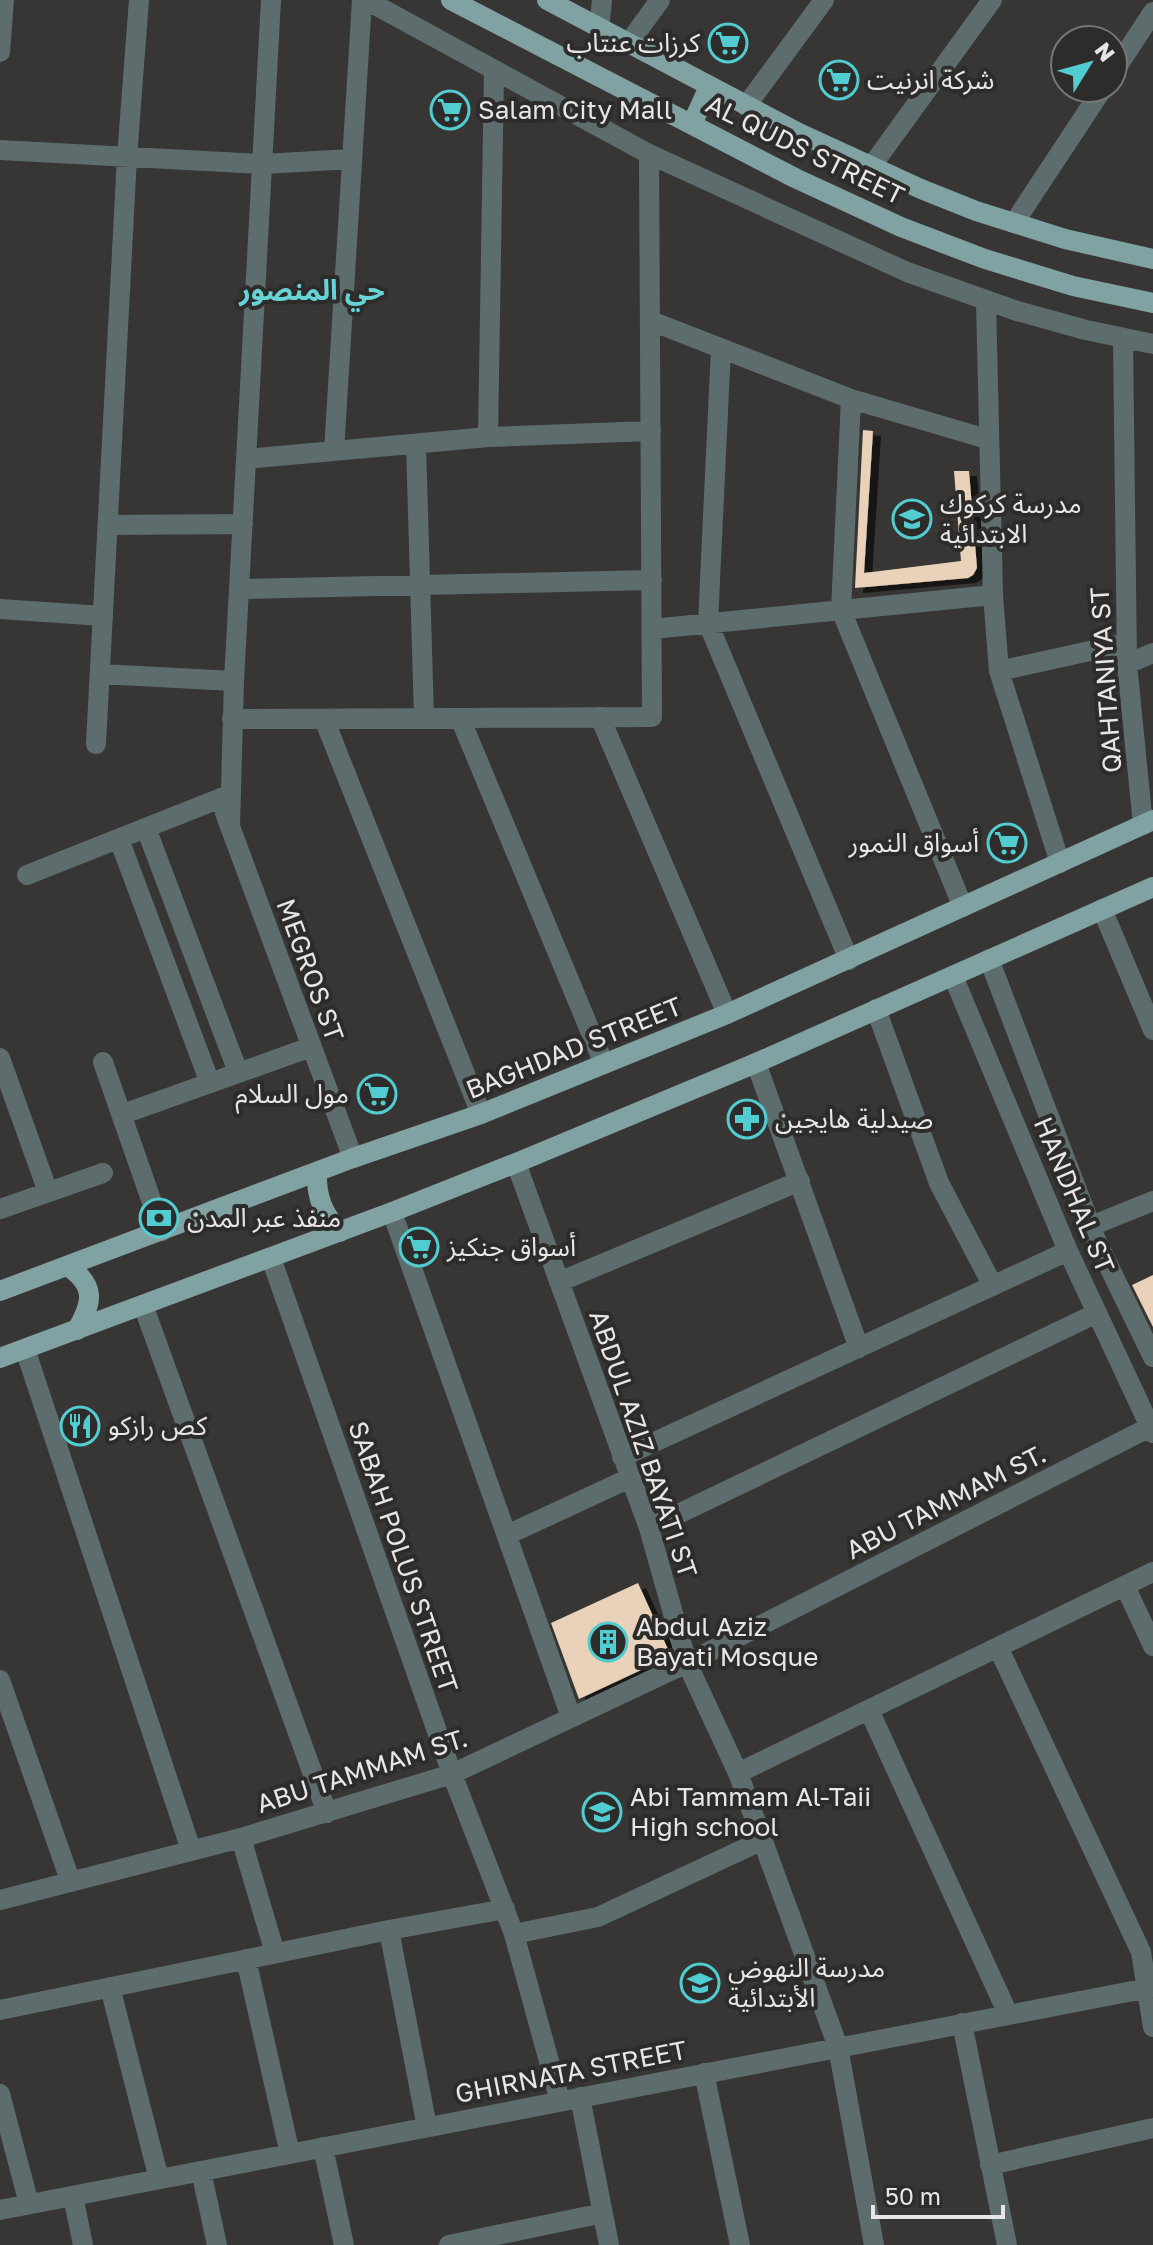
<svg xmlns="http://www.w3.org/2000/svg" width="1153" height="2245" viewBox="0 0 1153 2245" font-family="'Golos Text','Noto Sans Arabic',sans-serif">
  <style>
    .building { fill: #e9d2b9; filter: url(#shadow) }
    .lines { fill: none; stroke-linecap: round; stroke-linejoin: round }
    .minor { stroke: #5d6d6e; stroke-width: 20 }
    .major { stroke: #81a2a3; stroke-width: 20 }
    .labels { text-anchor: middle; stroke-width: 8; stroke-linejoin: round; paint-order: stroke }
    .poi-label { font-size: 26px; fill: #e8e6e5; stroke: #2e2c2a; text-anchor: start }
    .street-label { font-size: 26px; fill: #e8e6e5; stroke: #2e2c2a }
    .neighbourhood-label { font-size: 28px; font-weight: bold; fill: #66d3d7; stroke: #2e2c2a }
  </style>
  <defs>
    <filter id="shadow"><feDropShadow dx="8" dy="5" stdDeviation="0" flood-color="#0009"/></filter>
  </defs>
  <rect width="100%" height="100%" fill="#383634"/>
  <path class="building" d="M863 430 873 431 864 573 961 561 954 471H969L977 568 973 575 968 578 855 588Z
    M1153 1275V1327L1132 1285Z
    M638 1583 671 1656 579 1699 551 1623Z"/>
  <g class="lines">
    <path class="minor" d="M366 0 649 154 907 272 1017 311 1086 330 1153 344
      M599 29 602 0
      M628 44 660 0
      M0 52 4 0
      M1113 73 1153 12
      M746 106 824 0
      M0 150 262 164 352 159
      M871 167 992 0
      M1014 223 1103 88
      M986 301 993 595 999 671 1060 863
      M651 321 851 399 987 439
      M1123 339 1127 664 1143 825
      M721 348 708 623 849 960
      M851 399 841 610 963 907
      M488 437 494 70
      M416 444 424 718
      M334 451 362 0
      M246 459 488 437 651 431
      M108 525 243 524
      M239 589 652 580
      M0 609 103 616
      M652 629 993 595
      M1127 664 1153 653
      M999 671 1126 643
      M100 674 234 681
      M600 717 727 1014
      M460 718 604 1064
      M232 719 652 717 649 154
      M324 719 481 1114
      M96 744 127 157 139 0
      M225 813 353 1158
      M230 826 234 681 271 0
      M146 828 238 1072
      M119 839 210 1083
      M27 875 231 794
      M1102 909 1153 1030
      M989 959 1096 1240 1153 1357
      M953 976 1068 1251 1153 1433
      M876 1009 939 1183 993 1286
      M0 1058 48 1192
      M103 1062 162 1231
      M756 1063 859 1348
      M123 1114 311 1047
      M516 1163 649 1528 687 1663 738 1773 838 2047 874 2245
      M0 1209 103 1173
      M392 1212 571 1717
      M1091 1226 1153 1201
      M271 1258 452 1774 514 1934 560 2101
      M559 1282 800 1181
      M143 1305 327 1813
      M25 1349 191 1850
      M622 1457 1068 1251
      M649 1528 1097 1313
      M507 1535 630 1478
      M1125 1586 1153 1646
      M998 1647 1141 1952 1153 2027
      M0 1680 70 1880
      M869 1710 1008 2014
      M738 1773 1153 1572
      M241 1838 275 1953
      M0 1900 241 1838 452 1774 687 1663 1150 1427
      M389 1930 427 2127
      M514 1934 598 1917 763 1840
      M246 1959 290 2154
      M110 1987 159 2179
      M0 2010 389 1930 505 1909
      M962 2023 1007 2245
      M704 2073 740 2245
      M0 2094 29 2204
      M580 2097 609 2245
      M323 2147 344 2245
      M990 2165 1153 2128
      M201 2171 217 2245
      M73 2196 83 2245
      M0 2210 1153 1987
      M449 2245 603 2213"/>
    <path class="major" d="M451 0 795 178 901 227 985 259 1073 286 1153 303
      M547 0 799 133 921 189 976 211 1065 239 1153 259
      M692 124 709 87
      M317 1172C316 1197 323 1214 340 1232
      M68 1266C96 1286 93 1302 77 1330
      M0 1291 353 1158 481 1114 727 1014 1153 820
      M0 1358 392 1212 516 1163 756 1063 1153 887"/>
  </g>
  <defs>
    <symbol id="supermarket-ring" viewBox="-11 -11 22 22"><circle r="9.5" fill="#2e2c2a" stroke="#51ccd1" stroke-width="1.5"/><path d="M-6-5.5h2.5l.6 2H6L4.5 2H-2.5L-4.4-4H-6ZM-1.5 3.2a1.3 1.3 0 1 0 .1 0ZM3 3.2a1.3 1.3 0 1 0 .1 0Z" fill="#51ccd1"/></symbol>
    <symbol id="school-ring" viewBox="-11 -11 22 22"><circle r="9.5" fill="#2e2c2a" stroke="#51ccd1" stroke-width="1.5"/><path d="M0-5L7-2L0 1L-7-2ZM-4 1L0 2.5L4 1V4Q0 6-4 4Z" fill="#51ccd1"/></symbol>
    <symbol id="pharmacy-ring" viewBox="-11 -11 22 22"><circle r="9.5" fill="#2e2c2a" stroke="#51ccd1" stroke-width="1.5"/><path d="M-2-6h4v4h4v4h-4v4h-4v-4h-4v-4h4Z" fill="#51ccd1"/></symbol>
    <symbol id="bank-ring" viewBox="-11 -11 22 22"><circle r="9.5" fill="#2e2c2a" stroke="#51ccd1" stroke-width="1.5"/><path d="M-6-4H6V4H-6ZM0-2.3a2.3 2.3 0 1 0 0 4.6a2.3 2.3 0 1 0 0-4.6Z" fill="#51ccd1"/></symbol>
    <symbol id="restaurant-ring" viewBox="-11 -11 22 22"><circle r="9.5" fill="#2e2c2a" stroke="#51ccd1" stroke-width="1.5"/><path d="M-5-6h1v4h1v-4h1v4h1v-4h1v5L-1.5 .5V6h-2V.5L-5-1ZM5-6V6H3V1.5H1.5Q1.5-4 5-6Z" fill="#51ccd1"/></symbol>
    <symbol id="building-ring" viewBox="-11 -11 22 22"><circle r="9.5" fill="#2e2c2a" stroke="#51ccd1" stroke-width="1.5"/><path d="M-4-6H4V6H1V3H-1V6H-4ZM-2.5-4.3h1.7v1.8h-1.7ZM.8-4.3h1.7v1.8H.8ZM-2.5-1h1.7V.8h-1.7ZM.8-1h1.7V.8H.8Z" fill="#51ccd1"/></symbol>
  </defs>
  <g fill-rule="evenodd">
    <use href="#supermarket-ring" x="706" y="21" width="44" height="44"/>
    <use href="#supermarket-ring" x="817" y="58" width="44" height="44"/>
    <use href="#supermarket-ring" x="428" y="88" width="44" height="44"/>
    <use href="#school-ring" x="890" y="497" width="44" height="44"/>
    <use href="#supermarket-ring" x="985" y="821" width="44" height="44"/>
    <use href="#supermarket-ring" x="355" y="1072" width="44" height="44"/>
    <use href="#pharmacy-ring" x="725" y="1097" width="44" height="44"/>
    <use href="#bank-ring" x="137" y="1196" width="44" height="44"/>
    <use href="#supermarket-ring" x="397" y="1225" width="44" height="44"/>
    <use href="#restaurant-ring" x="58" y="1404" width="44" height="44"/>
    <use href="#building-ring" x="586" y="1620" width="44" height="44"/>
    <use href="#school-ring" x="580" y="1790" width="44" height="44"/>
    <use href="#school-ring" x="678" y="1961" width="44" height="44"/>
  </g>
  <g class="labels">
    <g class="poi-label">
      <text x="700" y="52" text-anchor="end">كرزات عنتاب</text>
      <text x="867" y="89">شركة انرنيت</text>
      <text x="478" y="119">Salam City Mall</text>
      <text x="940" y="513">مدرسة كركوك<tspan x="940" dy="30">الابتدائية</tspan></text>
      <text x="979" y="852" text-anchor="end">أسواق النمور</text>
      <text x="349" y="1103" text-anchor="end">مول السلام</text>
      <text x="775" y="1128">صيدلية هايجين</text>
      <text x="187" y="1227">منفذ عبر المدن</text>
      <text x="447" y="1256">أسواق جنكيز</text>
      <text x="108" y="1435">كص رازكو</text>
      <text x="636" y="1636">Abdul Aziz<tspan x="636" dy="30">Bayati Mosque</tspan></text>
      <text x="630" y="1806">Abi Tammam Al-Taii<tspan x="630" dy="30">High school</tspan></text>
      <text x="728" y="1977">مدرسة النهوض<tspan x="728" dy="30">الأبتدائية</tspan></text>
    </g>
    <g class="street-label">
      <text transform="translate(805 150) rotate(26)" y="9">AL QUDS STREET</text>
      <text transform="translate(1106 680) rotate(-94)" y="9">QAHTANIYA ST</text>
      <text transform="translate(310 970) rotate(70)" y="9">MEGROS ST</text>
      <text transform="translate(574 1048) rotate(-22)" y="9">BAGHDAD STREET</text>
      <text transform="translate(1074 1195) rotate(67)" y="9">HANDHAL ST</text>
      <text transform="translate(643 1444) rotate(71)" y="9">ABDUL AZIZ BAYATI ST</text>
      <text transform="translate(946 1502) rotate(-27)" y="9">ABU TAMMAM ST.</text>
      <text transform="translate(403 1557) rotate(71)" y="9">SABAH POLUS STREET</text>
      <text transform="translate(362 1771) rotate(-18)" y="9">ABU TAMMAM ST.</text>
      <text transform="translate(571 2072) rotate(-11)" y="9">GHIRNATA STREET</text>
    </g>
    <g class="neighbourhood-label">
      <text x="312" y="300">حي المنصور</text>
    </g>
  </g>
  <g transform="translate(1089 64) rotate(53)"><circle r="38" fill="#2e2c2a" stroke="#787675" stroke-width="2"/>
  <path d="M0-6L14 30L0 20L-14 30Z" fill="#51ccd1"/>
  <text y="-12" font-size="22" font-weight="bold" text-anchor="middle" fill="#e8e6e5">N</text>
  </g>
  <path d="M873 2205v12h130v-12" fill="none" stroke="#e8e6e5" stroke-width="4"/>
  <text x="885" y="2205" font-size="24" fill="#e8e6e5" stroke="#2e2c2a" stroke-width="6" paint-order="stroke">50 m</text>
</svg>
